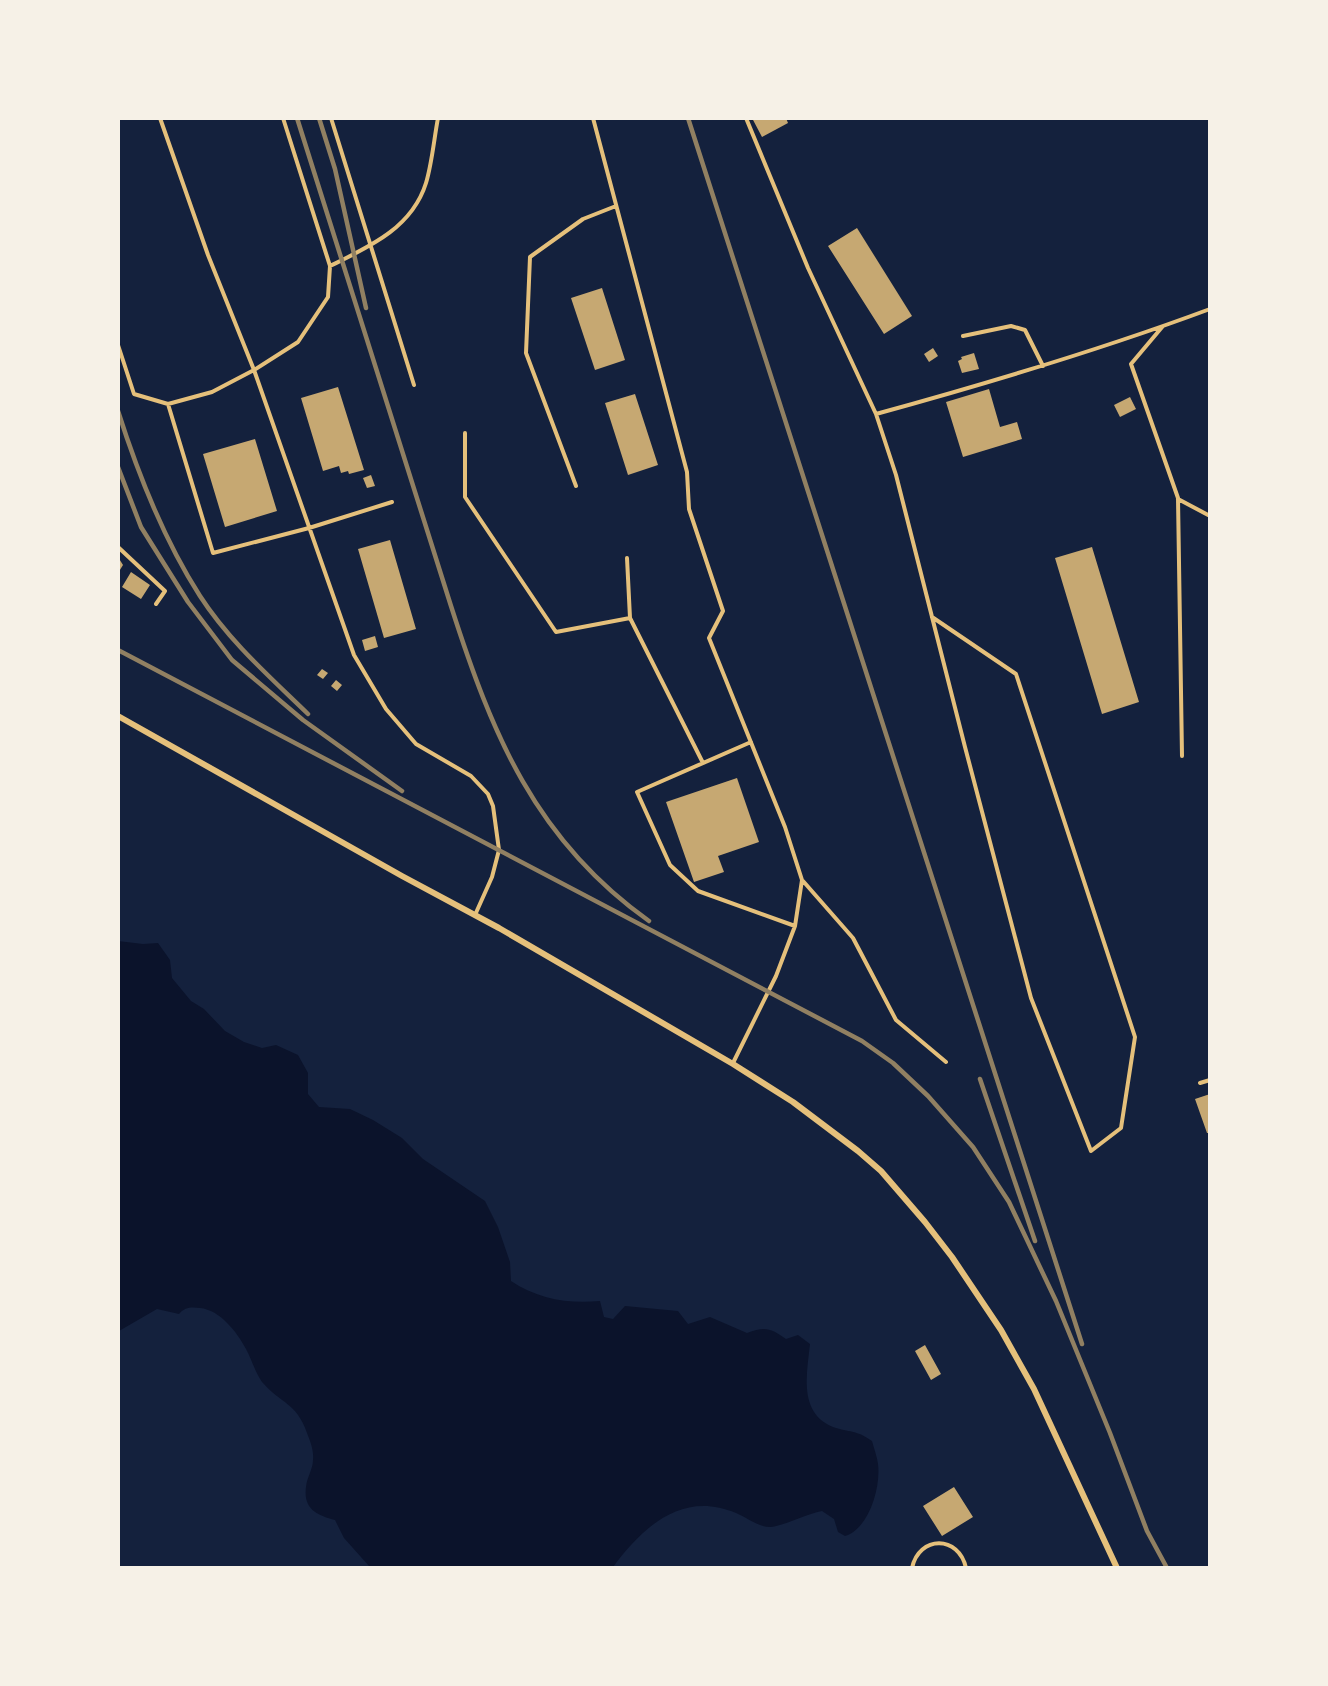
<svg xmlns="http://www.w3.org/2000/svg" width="1328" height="1686" viewBox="0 0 1328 1686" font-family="Helvetica,sans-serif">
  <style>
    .water { fill: #0b132b }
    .building { fill: #c6a872 }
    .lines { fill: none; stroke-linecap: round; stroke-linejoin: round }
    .service { stroke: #e5c07b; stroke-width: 4 }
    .minor { stroke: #e5c07b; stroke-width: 6 }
    .rail { stroke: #918062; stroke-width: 4.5 }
  </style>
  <rect width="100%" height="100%" fill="#14213d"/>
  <!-- water -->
  <path class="water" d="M118 941 143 944 158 943 170 960 172 978 191 1001 204 1009 225 1031 244 1042 262 1048 276 1045 298 1055 308 1073V1094L319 1107 350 1109 373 1120 402 1138 423 1159 485 1201 498 1227 510 1262 511 1281C538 1299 568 1304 600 1301L604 1317 613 1319 625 1306 678 1311 688 1324 710 1317 747 1333C765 1326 771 1328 786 1339L798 1335 810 1344C807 1373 798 1413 833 1427 850 1433 855 1429 872 1441 874 1449 877 1456 878 1464 881 1487 869 1529 845 1536L838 1532 834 1519 822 1511C806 1514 784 1526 770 1527 758 1527 746 1517 736 1513 682 1490 643 1527 613 1567L372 1568 369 1566 344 1538 335 1520C317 1515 303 1509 306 1487 307 1477 313 1469 313 1460 314 1450 310 1441 307 1433 296 1402 281 1404 262 1382 255 1372 252 1360 246 1349 237 1332 220 1310 200 1308 191 1307 185 1307 179 1314L157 1309 119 1331Z"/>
  <!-- building -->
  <path class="building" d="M752 118H786L788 123 762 137Z
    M857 228 912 316 884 334 828 246Z
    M602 288 625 360 595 370 571 298Z
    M933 348 938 356 929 362 924 354Z
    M974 353 979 369 962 373 958 361 962 359 961 357Z
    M338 387 364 470 349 474 348 471 341 473 339 466 323 471 301 398Z
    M989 389 1000 427 1017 422 1022 439 963 457 946 402Z
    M635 394 658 465 628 475 605 403Z
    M1130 397 1136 409 1120 417 1114 405Z
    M255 439 277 511 225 527 203 454Z
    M371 475 375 486 367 488 363 478Z
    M390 540 416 629 384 638 358 549Z
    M1092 547 1139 702 1102 714 1055 558Z
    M118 557 123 565 118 573Z
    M131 572 150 585 141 599 122 587Z
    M375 636 378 647 365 651 362 640Z
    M322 669 328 673 323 679 317 675Z
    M336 680 342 685 337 691 331 686Z
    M737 778 759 842 718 856 724 872 694 882 666 802Z
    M1210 1094V1133H1207L1195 1099Z
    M925 1345 941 1374 931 1380 915 1351Z
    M954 1487 973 1517 942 1536 923 1506Z"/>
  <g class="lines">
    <!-- service -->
    <path class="service" d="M160 118 208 255 254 370 354 655 386 709 416 744 471 776 488 794 493 806 499 850 492 877 475 915
      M331 118 414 385
      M593 118 687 472 689 509 723 611 709 638 785 827 802 880 795 926 776 976 733 1063
      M746 118 808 268 876 414 896 475 965 747 1031 998 1091 1151 1121 1128 1135 1037 1016 674 932 617
      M330 266C369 247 412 228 426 183 432 163 434 139 438 118
      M1163 326 1131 364 1178 498 1182 756
      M963 336 1011 326 1025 330 1043 366
      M118 345 134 394 168 404 212 392 254 370 298 342 328 297 330 266 283 118
      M168 404 213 553 309 528 392 502
      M876 414C989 383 1100 350 1210 309
      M465 433V497L556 632 630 618
      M576 486 526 353 530 257 583 219 616 206
      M1178 499 1210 516
      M118 547 165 591 156 604
      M627 558 630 618 703 763
      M751 742 637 792 670 865 698 891 795 926
      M803 881 853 938 896 1020 946 1062
      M1200 1083 1210 1080
      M912 1568C919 1535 959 1535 966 1568"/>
    <!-- minor -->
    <path class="minor" d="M118 716 402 876 499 928 733 1064 793 1102 858 1151 881 1171 925 1222 952 1257 1001 1330 1034 1389 1117 1568"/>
    <!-- rail -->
    <path class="rail" d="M297 118 451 606C492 734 535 840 649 921
      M319 118 335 169 366 308
      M688 118 1082 1344
      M118 411C138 474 164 540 200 596 229 641 270 677 308 714
      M118 467 141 527 188 602 232 660 303 720 402 791
      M118 650 862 1041 893 1063 928 1096 973 1147 1009 1202 1056 1301 1110 1433 1147 1531 1167 1568
      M980 1079 1035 1241"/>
  </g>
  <!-- border -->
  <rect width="1328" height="1686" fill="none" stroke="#f6f1e7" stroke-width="240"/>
</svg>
